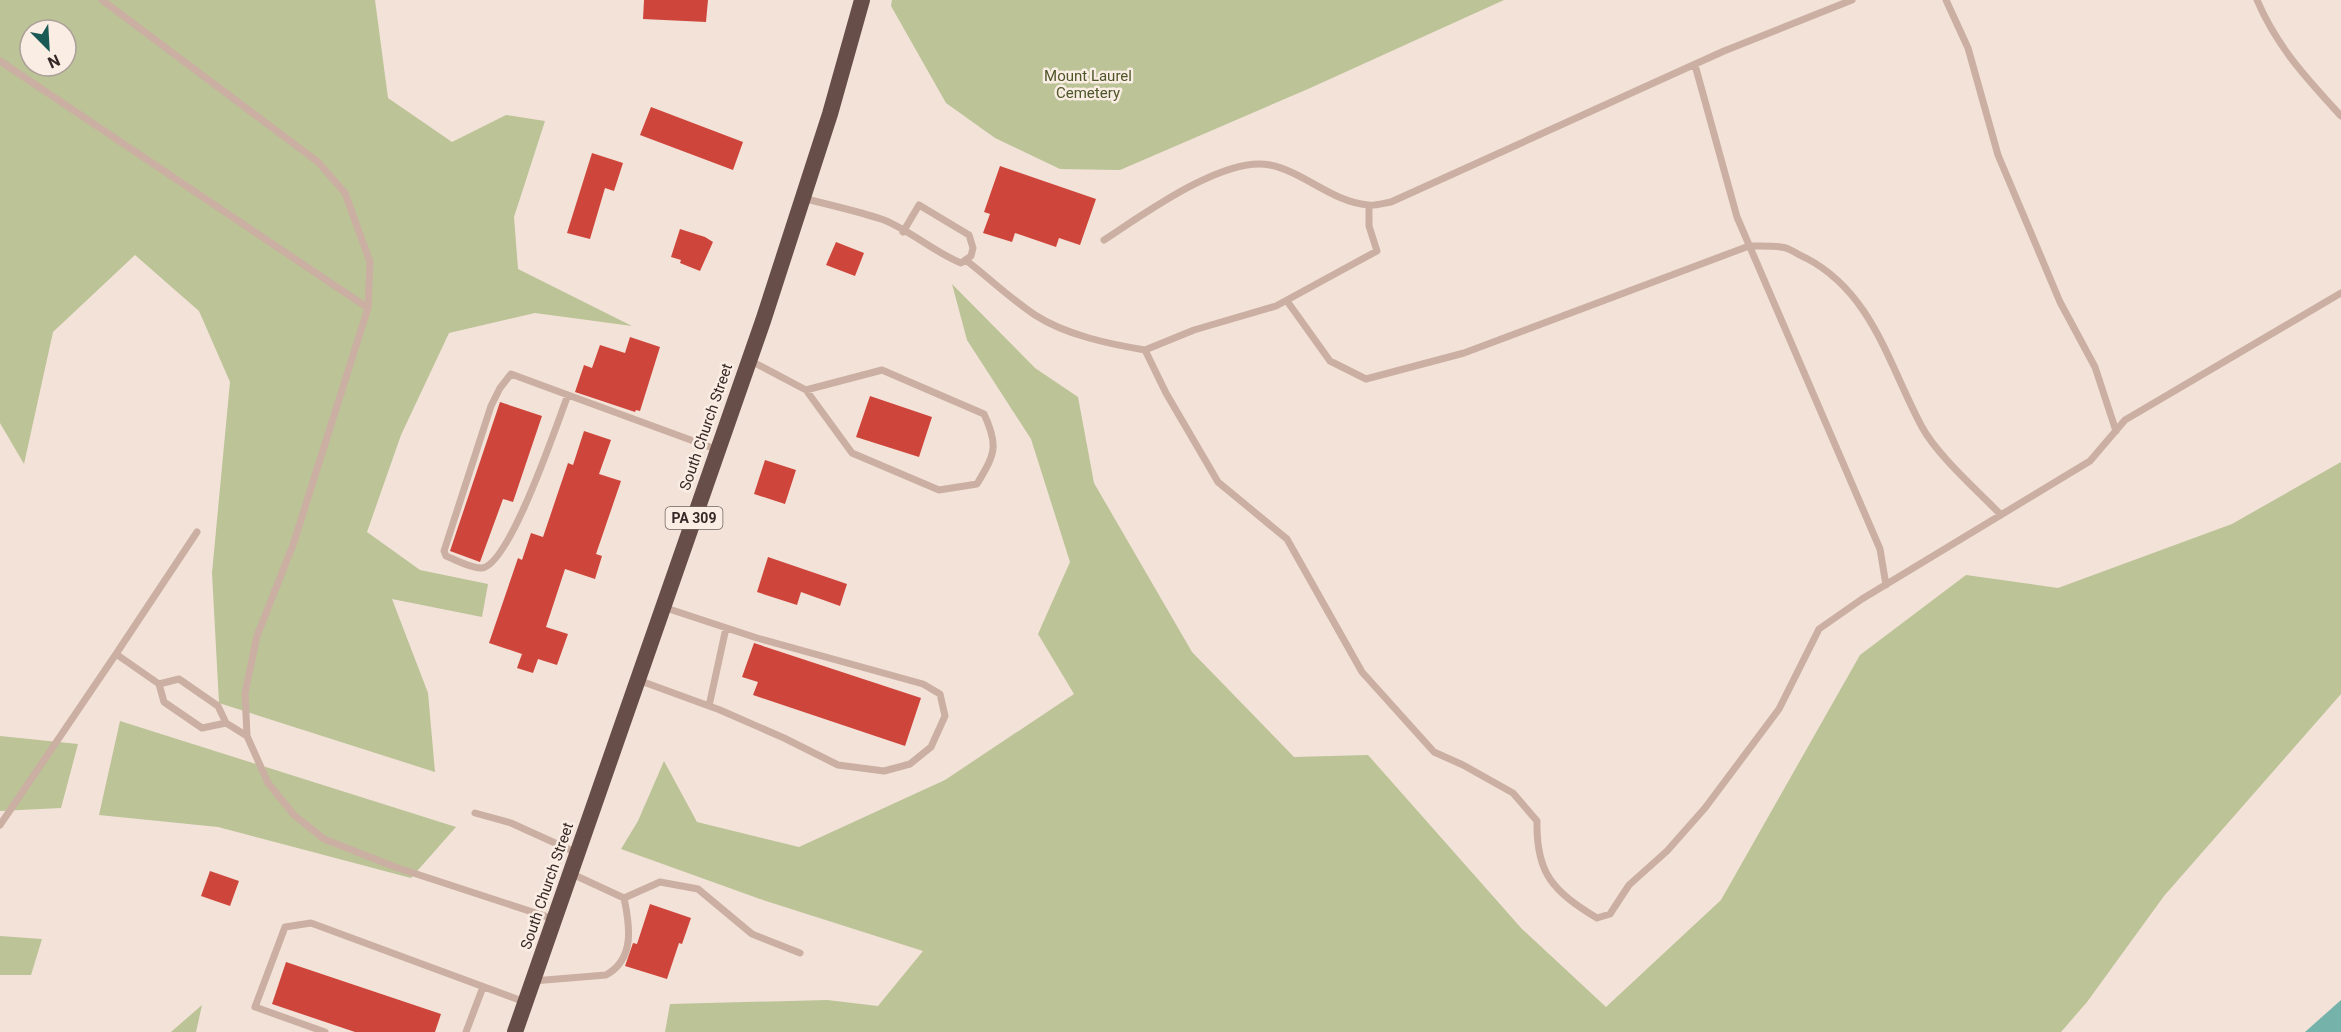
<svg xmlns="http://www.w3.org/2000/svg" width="2341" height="1032" viewBox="0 0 2341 1032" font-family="Roboto,sans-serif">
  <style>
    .green { fill: #bbc397; fill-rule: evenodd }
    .water { fill: #75b2aa }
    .building { fill: #ce463b }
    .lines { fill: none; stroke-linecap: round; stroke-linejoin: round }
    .service { stroke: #cbafa3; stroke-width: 7 }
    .trunk { stroke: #684e49; stroke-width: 16 }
    .labels { text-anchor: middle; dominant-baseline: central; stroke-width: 5; stroke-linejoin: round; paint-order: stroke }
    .shield { fill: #faede4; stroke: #71635f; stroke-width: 1.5 }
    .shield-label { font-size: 14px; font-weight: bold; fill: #362826 }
    .park-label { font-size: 15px; fill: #4d5628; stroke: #faede4 }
    .street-label { font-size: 15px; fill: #362826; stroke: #faede4 }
  </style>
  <rect width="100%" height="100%" fill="#f3e2d8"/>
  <!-- green -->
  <path class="green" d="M0 0H375L388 98 452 142 506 115 545 121 514 217 518 269 632 326 535 313 449 333 401 435 367 532 420 570 488 584 482 617 392 599 428 693 435 772 219 703 212 573 230 382 199 311 135 255 53 332 24 464 0 423ZM30 30H66V66H30Z
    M892 0H1504L1308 89 1120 170 1060 169 995 138 946 103 891 6Z
    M952 284 1035 368 1078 397 1094 483 1192 652 1294 757 1368 755 1522 929 1606 1007 1721 900 1860 655 1966 575 2058 588 2232 524 2341 462V694L2164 896 2087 1002 2061 1032H665L670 1004 827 1000 878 1006 923 951 760 899 621 849 638 821 664 761 697 822 799 847 945 780 1074 694 1038 634 1070 562 1031 439 967 340Z
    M120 721 456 827 411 878 218 827 99 815Z
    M0 736 78 744 61 808 0 811Z
    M0 936 42 939 31 975H0Z
    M202 1005 196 1032H171Z"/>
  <!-- water -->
  <path class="water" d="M2341 1000V1032H2305Z"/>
  <!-- building -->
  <path class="building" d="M644 0H708L706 22 643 19Z
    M651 107 743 142 733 170 640 135Z
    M592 153 623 163 614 191 605 188 590 239 567 233Z
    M1000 166 1096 199 1080 245 1059 238 1056 247 1015 233 1012 242 983 233 990 214 984 212Z
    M680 229 705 237 713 242 700 271 680 263 681 260 671 257Z
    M836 242 864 253 855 276 826 265Z
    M630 337 660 347 640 411 636 410 635 412 575 392 584 365 592 368 600 345 625 353Z
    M870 396 932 417 919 457 856 437Z
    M500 402 542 416 513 502 503 499 480 562 450 551Z
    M584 431 611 440 599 474 621 481 596 554 602 556 595 579 565 569 546 627 568 634 557 665 538 659 533 673 517 668 522 654 489 643 518 558 522 560 531 533 543 537 568 463 573 465Z
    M765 460 796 470 785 504 754 494Z
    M768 557 847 584 840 606 801 592 797 605 757 592Z
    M754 643 921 698 905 746 753 695 758 682 742 677Z
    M210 871 239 881 230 906 201 896Z
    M650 904 691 918 682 944 679 943 667 979 625 966 633 943 637 944Z
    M286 962 441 1014 435 1032H355L272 1004Z"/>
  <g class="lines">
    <!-- service -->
    <path class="service" d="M102 0 318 162 345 193 370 262 368 308 293 545 257 636 245 693 247 736 268 783 294 815 324 839 395 867 554 919
      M1946 0 1968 48 1998 155 2060 302 2095 367 2116 431
      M2257 0C2277 47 2307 79 2341 116
      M0 61 368 308
      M1695 65 1737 217 1880 549 1886 585
      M803 198C829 205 858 211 884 220 911 231 934 252 961 263L971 256 973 248 969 235 919 205 903 232
      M1104 240C1141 216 1224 155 1270 165 1304 172 1332 202 1368 205 1375 206 1384 203 1391 202L1724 51 1852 0
      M967 261C989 278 1011 299 1035 315 1066 335 1109 344 1145 350L1166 393 1218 482 1287 539 1362 672 1434 752 1463 765 1513 793 1537 821C1536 874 1553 891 1597 918L1610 914 1629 885 1667 851 1705 808 1779 709 1819 629 1862 599 2090 461 2125 420 2341 293
      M1287 301 1330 361 1366 379 1464 353 1749 246C1760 246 1775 245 1786 248 1792 250 1799 255 1806 258 1873 293 1889 366 1922 427 1937 455 1978 491 2001 515
      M1145 350 1194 330 1276 306 1377 251 1369 226V206
      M751 361 806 390 852 453 939 490 977 484C995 454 999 446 984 414L882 370 806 390
      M568 395 511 374 500 388 491 406 444 551 446 556C456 560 472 569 482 568 510 565 557 423 568 395L718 450
      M116 654 197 532
      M638 680 720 710 784 738 838 765 884 771 910 764 931 747 945 716 940 694 923 684 757 638 663 607
      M159 684 179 679 218 706 226 723 247 736
      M709 706 726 628
      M475 813 511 823 577 853
      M0 825 116 654 159 684 164 702 202 728 226 723
      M570 873 624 898 660 882 698 889 752 934 800 953
      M533 981 606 975C635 959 630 926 624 898
      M325 1032 255 1007 285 927 311 923 525 1002
      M466 1032 483 987"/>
    <!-- trunk -->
    <path class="trunk" d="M515 1032 763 321 830 114 862 0"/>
  </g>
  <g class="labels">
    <!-- shield labels -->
    <rect class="shield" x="665.5" y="507" width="57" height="22" rx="4.5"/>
    <g class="shield-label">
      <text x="694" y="518">PA 309</text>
    </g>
    <!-- park labels -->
    <g class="park-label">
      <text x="1088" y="76">Mount Laurel<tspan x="1088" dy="17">Cemetery</tspan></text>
    </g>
    <!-- street labels -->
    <g class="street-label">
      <text transform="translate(706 427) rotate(-71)">South Church Street</text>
      <text transform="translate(547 886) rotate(-71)">South Church Street</text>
    </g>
  </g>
  <!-- north arrow -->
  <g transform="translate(48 48) rotate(156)"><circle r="28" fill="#faede4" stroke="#ac9e98" stroke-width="1.5"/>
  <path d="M0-4.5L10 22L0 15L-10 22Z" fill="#195a54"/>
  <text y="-9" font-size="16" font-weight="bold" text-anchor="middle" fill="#362826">N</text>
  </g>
</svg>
